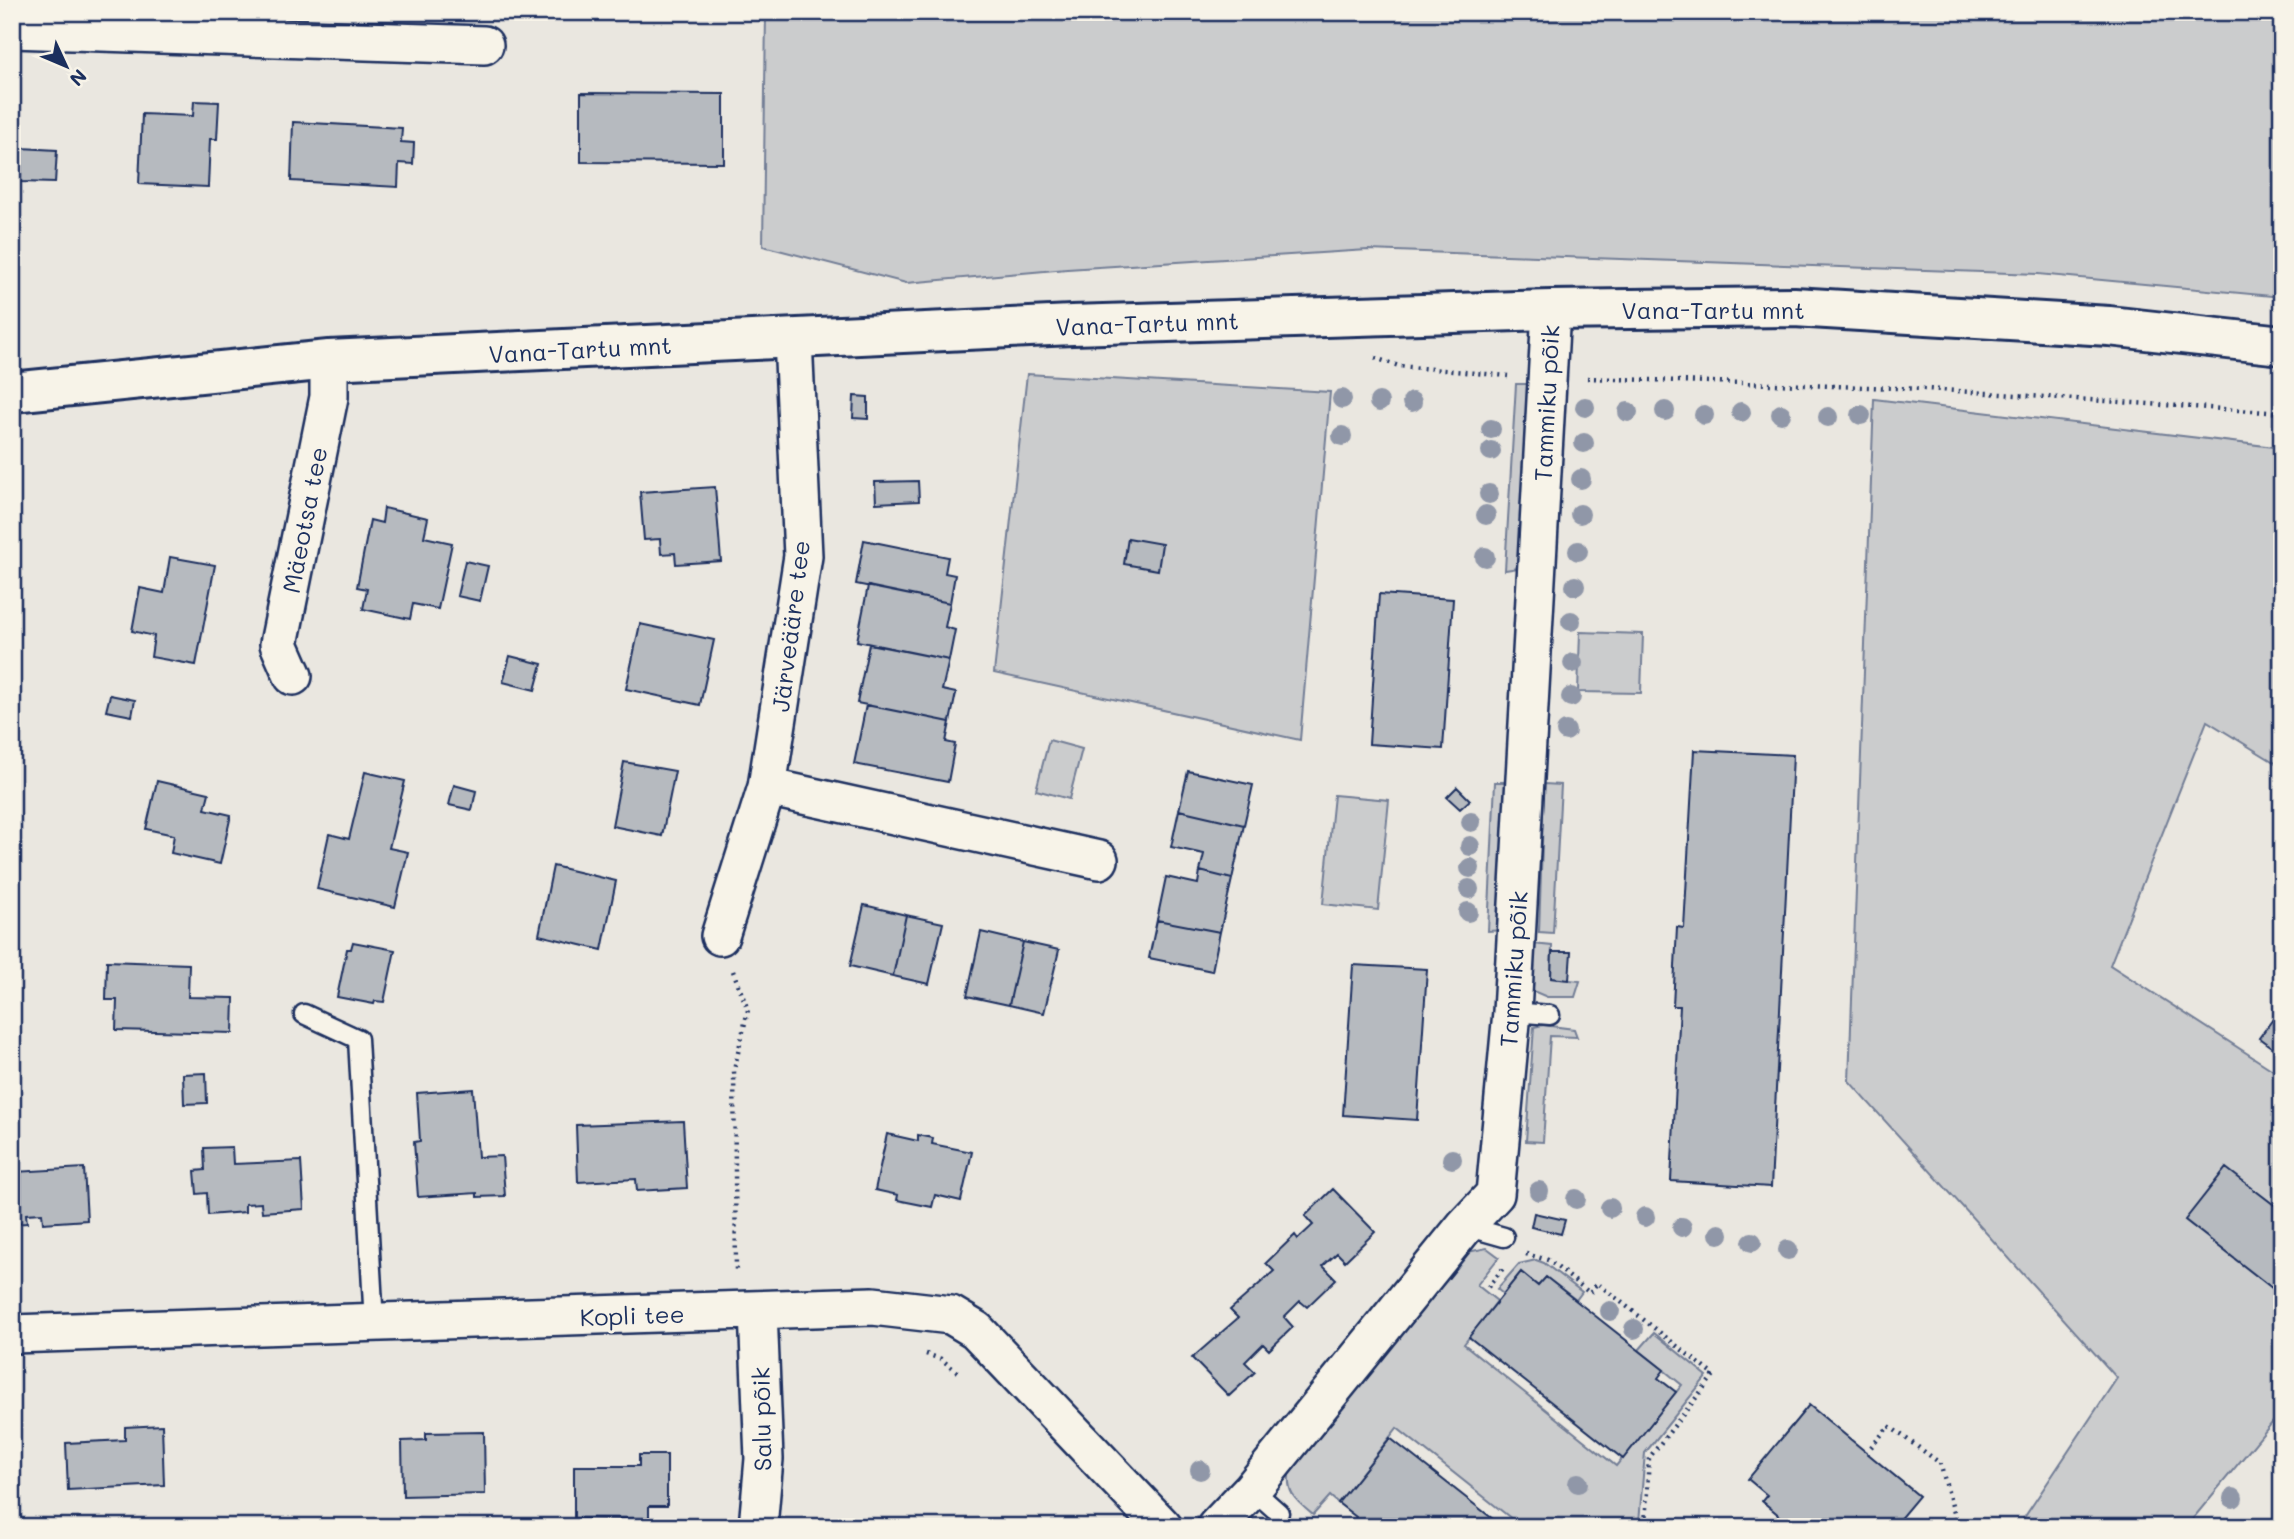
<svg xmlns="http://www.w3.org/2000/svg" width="2294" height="1539" viewBox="0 0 2294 1539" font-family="Mali,sans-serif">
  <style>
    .green { fill: #cbcccd; stroke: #737e96; stroke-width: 2 }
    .building { fill: #b6babf; stroke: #1b2f5e; stroke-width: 2 }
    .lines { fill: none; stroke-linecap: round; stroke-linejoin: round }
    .service-casing { stroke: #1b2f5e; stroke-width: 23 }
    .minor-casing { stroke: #1b2f5e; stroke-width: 42 }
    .tertiary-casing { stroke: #1b2f5e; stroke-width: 44 }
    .path { stroke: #1b2f5e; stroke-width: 4.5; stroke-dasharray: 2 5; stroke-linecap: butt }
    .service { stroke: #f7f3e8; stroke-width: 18 }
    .minor { stroke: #f7f3e8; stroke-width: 37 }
    .tertiary { stroke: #f7f3e8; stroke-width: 38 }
    .tree { fill: #9097a8 }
    .labels { text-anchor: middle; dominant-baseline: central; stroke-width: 6; stroke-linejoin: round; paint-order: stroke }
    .street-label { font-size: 24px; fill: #1b2f5e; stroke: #f7f3e8 }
  </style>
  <rect width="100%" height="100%" fill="#eae7e0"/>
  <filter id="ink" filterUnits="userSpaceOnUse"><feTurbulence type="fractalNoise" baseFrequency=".0143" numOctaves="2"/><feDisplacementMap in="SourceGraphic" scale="14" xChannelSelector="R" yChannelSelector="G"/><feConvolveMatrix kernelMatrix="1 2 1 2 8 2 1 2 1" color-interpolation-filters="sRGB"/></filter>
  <g filter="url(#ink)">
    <!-- green -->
    <path class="green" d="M766 12H2282V297L2038 274 1368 250 1067 269 906 283 763 246Z
      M1027 374 1330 392 1300 740 994 673Z
      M1516 384H1530L1519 568 1505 570Z
      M1874 399 2282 448V767L2207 721 2110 965 2282 1076V1411L2186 1527H2026L2022 1521 2117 1378 1849 1081Z
      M1580 632 1643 634 1641 693 1578 692Z
      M1049 740 1082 749 1069 799 1036 790Z
      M1495 782H1512L1504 930 1488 931Z
      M1544 784 1561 785 1553 933 1539 932Z
      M1334 795 1389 800 1378 910 1323 904Z
      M1533 944 1552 946 1551 978 1580 981 1575 997H1547L1533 991 1530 984Z
      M1543 1025 1574 1029 1577 1037 1550 1036 1543 1142 1526 1141 1534 1027Z
      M1487 1248 1499 1257 1477 1285 1497 1301 1464 1344 1616 1466 1682 1385 1639 1350 1654 1333 1707 1376 1645 1453 1639 1522 1628 1527H1522L1397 1428 1338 1503 1330 1496 1313 1515C1295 1500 1285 1493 1290 1468L1463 1253Z
      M1536 1260 1544 1263 1582 1292 1576 1300 1546 1277 1538 1286 1521 1272 1503 1294 1497 1289 1519 1264Z"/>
    <!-- building -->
    <path class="building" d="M581 93 724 94V163L581 162Z
      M194 101 219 102 217 139H210L208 187 139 184 142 114 193 116Z
      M293 122 402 128 401 142 414 143 413 164 399 163 398 187 291 181Z
      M21 148 57 150 55 183 20 182Z
      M854 396 868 397V419L853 418Z
      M918 481 919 501 876 503 875 482Z
      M715 487 721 561 676 564 675 553 661 554 660 539 644 540 640 492Z
      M384 508 428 518 424 537 452 543 438 609 413 604 410 619 363 609 367 589 357 587 370 520 382 523Z
      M1128 538 1162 544 1158 570 1124 564Z
      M864 540 948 557 945 573 955 575 950 603 856 584Z
      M170 557 215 565 196 665 151 657 154 636 132 631 140 588 164 593Z
      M465 561 488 566 480 601 457 596Z
      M868 586 950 603 945 627 955 630 949 660 857 641Z
      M1379 594 1453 599 1443 749 1369 744Z
      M640 624 714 640 700 705 626 689Z
      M869 644 949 660 942 690 956 693 950 722 857 703Z
      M510 656 542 664 535 690 503 682Z
      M110 695 135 700 132 716 106 711Z
      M866 705 950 722 946 742 955 744 948 782 854 764Z
      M1694 750 1793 755 1771 1187 1671 1181 1680 1006H1673L1677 927 1684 928Z
      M624 762 675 771 662 836 612 826Z
      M1188 771 1253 785 1244 825 1179 810Z
      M365 772 405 781 389 848 408 852 395 907 317 889 329 834 349 839Z
      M157 781 209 793 205 809 231 815 220 864 171 853 174 835 146 829Z
      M454 785 476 791 472 810 449 805Z
      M1457 787 1470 800 1460 809 1447 797Z
      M1179 810 1244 825 1232 879 1200 871 1204 854 1171 847Z
      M553 866 616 881 602 950 539 935Z
      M1200 871 1232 879 1220 932 1157 920 1166 877 1198 884Z
      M864 905 906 915 893 976 850 966Z
      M906 915 943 923 929 984 893 976Z
      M1157 920 1220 932 1212 971 1149 958Z
      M981 932 1023 942 1009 1005 967 996Z
      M353 942 395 950 384 1002 375 1001 374 1004 337 997 347 949H351Z
      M1023 942 1059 950 1044 1013 1009 1005Z
      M1552 952H1571L1569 980 1551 978Z
      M107 961 189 964 188 997 234 998 233 1033 116 1030 117 1000H106Z
      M1353 965 1427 969 1417 1120 1343 1115Z
      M2273 1019 2282 1025V1055L2259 1038Z
      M206 1073 207 1103 184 1104 183 1074Z
      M473 1089 478 1157 502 1156 505 1196 477 1197V1193L418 1197 414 1142 420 1141 417 1093Z
      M683 1121 687 1188 637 1191 636 1179 578 1182 576 1125Z
      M887 1134 918 1141V1135L933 1138 932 1144 972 1152 961 1201 935 1195 932 1207 897 1200 898 1195 875 1190Z
      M232 1147 233 1164 301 1161 304 1209 262 1212 261 1203 245 1204V1212L208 1215 207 1193 197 1194 195 1171 205 1170 204 1148Z
      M15 1158V1172L84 1168 87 1220 43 1223 42 1213 26 1214 27 1223 12 1224V1159Z
      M2226 1168 2282 1211V1275L2272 1288 2185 1220Z
      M1333 1189 1375 1232 1345 1261 1337 1253 1323 1266 1336 1279 1307 1307 1300 1301 1284 1317 1293 1327 1269 1350 1263 1344 1245 1362 1255 1372 1229 1396 1192 1358 1238 1318 1230 1310 1274 1271 1266 1263 1295 1235 1298 1239 1313 1225 1305 1216Z
      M1534 1213 1565 1220 1561 1234 1531 1227Z
      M1521 1272 1538 1286 1546 1277 1664 1370 1658 1378 1676 1392 1623 1459 1469 1337Z
      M1809 1405 1919 1496 1893 1527H1793L1762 1501 1767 1495 1748 1479Z
      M162 1425 164 1485 68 1490 66 1443 125 1440V1427Z
      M484 1432 485 1494 403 1496 402 1441 426 1440V1433Z
      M1390 1438 1503 1527H1350L1356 1517 1338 1503Z
      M639 1455H667V1506H649V1519L574 1518V1466H639Z"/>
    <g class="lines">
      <defs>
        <path id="service" d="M1512 1012 1550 1015
          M304 1014 358 1039 374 1323
          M1465 1226 1504 1237
          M1252 1489 1279 1513"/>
        <path id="minor" d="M12 29 484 45
          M293 676 279 644 329 397V360
          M767 787 1099 860
          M720 936 767 787 803 556 793 339
          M758 1311 764 1459 758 1527
          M12 1334 873 1306 951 1315 976 1330 1163 1527
          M1216 1527 1252 1489 1465 1226 1495 1194 1512 1012 1551 310"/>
        <path id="tertiary" d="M12 392 329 360 1072 325 1551 310 1794 307 2109 326 2282 345"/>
      </defs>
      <!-- service casing -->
      <use href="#service" class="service-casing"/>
      <!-- minor casing -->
      <use href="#minor" class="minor-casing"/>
      <!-- tertiary casing -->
      <use href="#tertiary" class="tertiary-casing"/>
      <!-- path -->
      <path class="path" d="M1375 358 1399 366 1508 376
        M1587 378 1927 389 2282 413
        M733 971 748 1010 734 1070 736 1273
        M1526 1254 1548 1260 1590 1293 1597 1283 1714 1375 1649 1458 1645 1525
        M1488 1287 1505 1266
        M926 1354 941 1359 960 1374
        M1871 1447 1889 1426 1940 1463 1958 1527
        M1638 1527H1662
        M2276 1527 2282 1520"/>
      <!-- service -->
      <use href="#service" class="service"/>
      <!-- minor -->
      <use href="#minor" class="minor"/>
      <!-- tertiary -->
      <use href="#tertiary" class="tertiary"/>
    </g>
    <!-- trees -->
    <g class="tree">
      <circle cx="1342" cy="399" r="10"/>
      <circle cx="1379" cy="402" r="10"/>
      <circle cx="1412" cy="402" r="10"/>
      <circle cx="1585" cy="407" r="10"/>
      <circle cx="1665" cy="411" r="10"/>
      <circle cx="1628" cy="412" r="10"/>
      <circle cx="1741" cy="412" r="10"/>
      <circle cx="1781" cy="414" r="10"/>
      <circle cx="1704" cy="415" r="10"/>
      <circle cx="1861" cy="415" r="10"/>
      <circle cx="1828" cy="417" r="10"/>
      <circle cx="1491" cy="429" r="10"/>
      <circle cx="1342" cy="436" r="10"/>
      <circle cx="1584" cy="443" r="10"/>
      <circle cx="1491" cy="451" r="10"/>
      <circle cx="1581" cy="479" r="10"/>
      <circle cx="1489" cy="494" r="10"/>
      <circle cx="1580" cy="514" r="10"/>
      <circle cx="1486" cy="515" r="10"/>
      <circle cx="1578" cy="551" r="10"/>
      <circle cx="1485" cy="557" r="10"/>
      <circle cx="1575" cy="586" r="10"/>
      <circle cx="1571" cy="621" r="10"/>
      <circle cx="1573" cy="663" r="10"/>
      <circle cx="1571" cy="697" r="10"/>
      <circle cx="1566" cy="731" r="10"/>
      <circle cx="1471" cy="822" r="10"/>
      <circle cx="1470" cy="846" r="10"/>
      <circle cx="1470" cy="868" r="10"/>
      <circle cx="1469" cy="889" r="10"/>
      <circle cx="1468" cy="912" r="10"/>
      <circle cx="1452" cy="1159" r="10"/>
      <circle cx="1539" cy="1191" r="10"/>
      <circle cx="1576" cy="1199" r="10"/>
      <circle cx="1610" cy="1208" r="10"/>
      <circle cx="1645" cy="1217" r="10"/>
      <circle cx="1682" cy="1227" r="10"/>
      <circle cx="1719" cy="1234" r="10"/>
      <circle cx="1752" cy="1242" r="10"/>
      <circle cx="1788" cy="1250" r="10"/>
      <circle cx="1610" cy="1311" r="10"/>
      <circle cx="1634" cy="1329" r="10"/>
      <circle cx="1200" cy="1470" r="10"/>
      <circle cx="1578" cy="1483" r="10"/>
      <circle cx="2233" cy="1498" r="10"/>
    </g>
  </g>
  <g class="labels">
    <!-- street labels -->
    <g class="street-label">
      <text x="1713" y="309">Vana-Tartu mnt</text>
      <text transform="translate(1147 323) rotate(-2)">Vana-Tartu mnt</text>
      <text transform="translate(580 349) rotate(-3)">Vana-Tartu mnt</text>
      <text transform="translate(1546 403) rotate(-87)">Tammiku põik</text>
      <text transform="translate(304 520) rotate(-79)">Mäeotsa tee</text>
      <text transform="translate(790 626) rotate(-83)">Järveääre tee</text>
      <text transform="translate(1513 969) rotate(-86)">Tammiku põik</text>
      <text transform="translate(632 1315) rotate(-2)">Kopli tee</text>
      <text transform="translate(761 1419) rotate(-91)">Salu põik</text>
    </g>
  </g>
  <!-- margin -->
  <rect width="2294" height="1539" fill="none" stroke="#f7f3e8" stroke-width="42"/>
  <rect x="21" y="21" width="2252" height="1497" fill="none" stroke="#1b2f5e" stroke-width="2.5" filter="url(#ink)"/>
  <!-- north arrow -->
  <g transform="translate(66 66) rotate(134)" stroke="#f7f3e8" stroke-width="5" paint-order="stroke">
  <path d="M0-5L12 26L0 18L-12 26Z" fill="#1b2f5e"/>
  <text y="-10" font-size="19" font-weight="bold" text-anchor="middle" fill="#1b2f5e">N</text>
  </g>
</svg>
